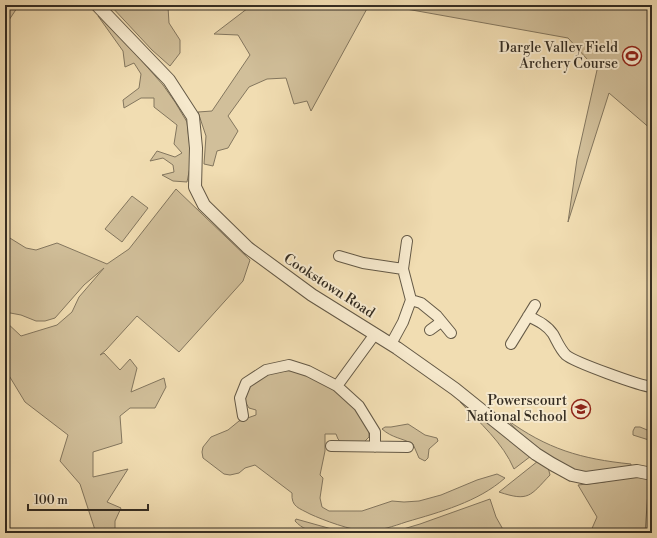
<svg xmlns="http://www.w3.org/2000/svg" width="657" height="538" viewBox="0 0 657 538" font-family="'Libre Bodoni',serif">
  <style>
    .green { fill: #d1bf9a; stroke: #83765e }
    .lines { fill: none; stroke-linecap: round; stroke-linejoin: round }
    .minor-casing { stroke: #645946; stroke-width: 12 }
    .tertiary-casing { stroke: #645946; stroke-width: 14 }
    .minor { stroke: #f6e9cd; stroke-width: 10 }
    .tertiary { stroke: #f6e9cd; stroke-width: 12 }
    .labels { text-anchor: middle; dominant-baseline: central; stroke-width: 4; stroke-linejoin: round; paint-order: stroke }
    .poi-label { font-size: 14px; fill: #352d22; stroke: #f6e9cd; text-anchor: end }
    .street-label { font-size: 14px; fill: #352d22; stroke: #f6e9cd }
  </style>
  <rect width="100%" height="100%" fill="#f1ddb2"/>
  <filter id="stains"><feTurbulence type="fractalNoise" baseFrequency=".005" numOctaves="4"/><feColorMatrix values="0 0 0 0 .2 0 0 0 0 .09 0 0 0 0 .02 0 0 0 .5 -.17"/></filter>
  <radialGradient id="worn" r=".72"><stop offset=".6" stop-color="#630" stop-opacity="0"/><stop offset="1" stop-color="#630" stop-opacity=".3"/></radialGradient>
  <!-- green -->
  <path class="green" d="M5 5H19L5 26Z
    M110 5H164L168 7 169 23 180 40V53L170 66 152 50Z
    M252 5H369L311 111 307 101 294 104 286 78 267 79 249 87 228 116 238 131 228 148 217 151 213 166 204 164 206 136 198 112 212 111 250 55 238 35 214 34Z
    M384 5H652V130L609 93 568 222 577 159 597 70 568 38Z
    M98 16 105 19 163 85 175 102 187 122 190 148V167L187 182 173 181 162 175 174 172 173 165 163 158 150 161 157 151 175 157 182 153 174 144 177 125 154 107V98H141L124 108 123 100 139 88 141 74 134 63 125 67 123 51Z
    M176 189 250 260 243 281 179 352 137 316 106 350 100 355 104 353 120 370 130 359 137 368 131 392 164 378 166 387 155 408H130L120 416 122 443 93 452V477L128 469 107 502 121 508 115 521V533H96L80 484 60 461 68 435 25 402 5 369V321L21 336 57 325 72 312 79 297 104 268 84 285 55 318 45 321H36L21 315 5 312V235L26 248 36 250 57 243 107 264 129 249Z
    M132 196 148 208 122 242 105 229Z
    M299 370C323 384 355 397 367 424 369 428 369 433 369 437L364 442H341L338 439 336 434H325V451L320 475 323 478 320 498 322 507 329 511H362L392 501 404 502 419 501 441 495 477 480 497 474 505 478C478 502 440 512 406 522 394 526 380 531 367 531 352 531 323 520 310 514 299 508 291 507 292 493L255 465 245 468 239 473 230 475 224 474 203 458 202 452 203 447 211 437 228 430 239 421 256 415V410L249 408 244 400C245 396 247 392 249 388 257 372 283 371 299 370Z
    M460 402 477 413 493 427 531 456 514 469C503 443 480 423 460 402Z
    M506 419C547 449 581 459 631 464V467L582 473 564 468 532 446Z
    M408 424 425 435 437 438 438 441 429 449 428 458 425 461 419 458 413 444C402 438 392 438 382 429L385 427H391Z
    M635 427H640L652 432V441L633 435V431Z
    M538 461 548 467 550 475C530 496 529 502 499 492Z
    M630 476 649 478 645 533H590L597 517 578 485 604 482Z
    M490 499 496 517 505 533H390L420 524Z
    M296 519 346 533C327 533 309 536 295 521Z"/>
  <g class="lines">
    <defs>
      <path id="minor" d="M339 256 363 263 403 269
        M411 300 421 303 437 316 451 333
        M528 316C538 321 547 325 553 334 557 341 560 349 566 355 574 362 640 386 652 387
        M430 330 441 322
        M391 344 403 322 411 300 403 269 407 241
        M511 344 535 305
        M337 386 359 406 375 432V447
        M243 416 240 398 246 383 266 370 289 365 308 371 337 386 375 334
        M331 446 408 447"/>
      <path id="tertiary" d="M97 5 169 80 193 117 196 148 195 187 204 205 248 248 312 295 397 348 455 389 536 454 552 464 572 475 586 478 637 471 652 474"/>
    </defs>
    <!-- minor casing -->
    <use href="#minor" class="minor-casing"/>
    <!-- tertiary casing -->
    <use href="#tertiary" class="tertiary-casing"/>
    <!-- minor -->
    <use href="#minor" class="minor"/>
    <!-- tertiary -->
    <use href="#tertiary" class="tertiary"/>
  </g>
  <!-- icons -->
  <defs>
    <symbol id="stadium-ring" viewBox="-11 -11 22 22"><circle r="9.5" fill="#f6e9cd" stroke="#8f2418" stroke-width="1.5"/><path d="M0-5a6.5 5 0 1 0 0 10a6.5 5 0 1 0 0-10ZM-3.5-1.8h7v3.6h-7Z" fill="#8f2418"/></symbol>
    <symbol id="school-ring" viewBox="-11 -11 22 22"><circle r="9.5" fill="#f6e9cd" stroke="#8f2418" stroke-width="1.5"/><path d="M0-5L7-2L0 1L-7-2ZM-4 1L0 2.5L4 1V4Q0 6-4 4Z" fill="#8f2418"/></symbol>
  </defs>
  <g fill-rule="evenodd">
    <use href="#stadium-ring" x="621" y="45" width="22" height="22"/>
    <use href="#school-ring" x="570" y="398" width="22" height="22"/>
  </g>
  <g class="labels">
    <!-- poi labels -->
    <g class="poi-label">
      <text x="618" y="48">Dargle Valley Field<tspan x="618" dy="16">Archery Course</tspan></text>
      <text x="567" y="401">Powerscourt<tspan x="567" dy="16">National School</tspan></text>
    </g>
    <!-- street labels -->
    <g class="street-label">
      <text transform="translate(329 286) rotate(33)">Cookstown Road</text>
    </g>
  </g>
  <!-- margin -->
  <rect width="657" height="538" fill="none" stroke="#f1ddb2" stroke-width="20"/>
  <rect x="6" y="6" width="645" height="526" fill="none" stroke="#352d22" stroke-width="2"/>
  <rect x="10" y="10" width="637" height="518" fill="none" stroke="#352d22"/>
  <!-- scale -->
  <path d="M28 504v6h120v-6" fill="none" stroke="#352d22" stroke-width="2"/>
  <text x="34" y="504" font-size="12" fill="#352d22" stroke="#f6e9cd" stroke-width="3" paint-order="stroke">100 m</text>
  <rect width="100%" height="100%" filter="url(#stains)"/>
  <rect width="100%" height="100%" fill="url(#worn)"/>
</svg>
